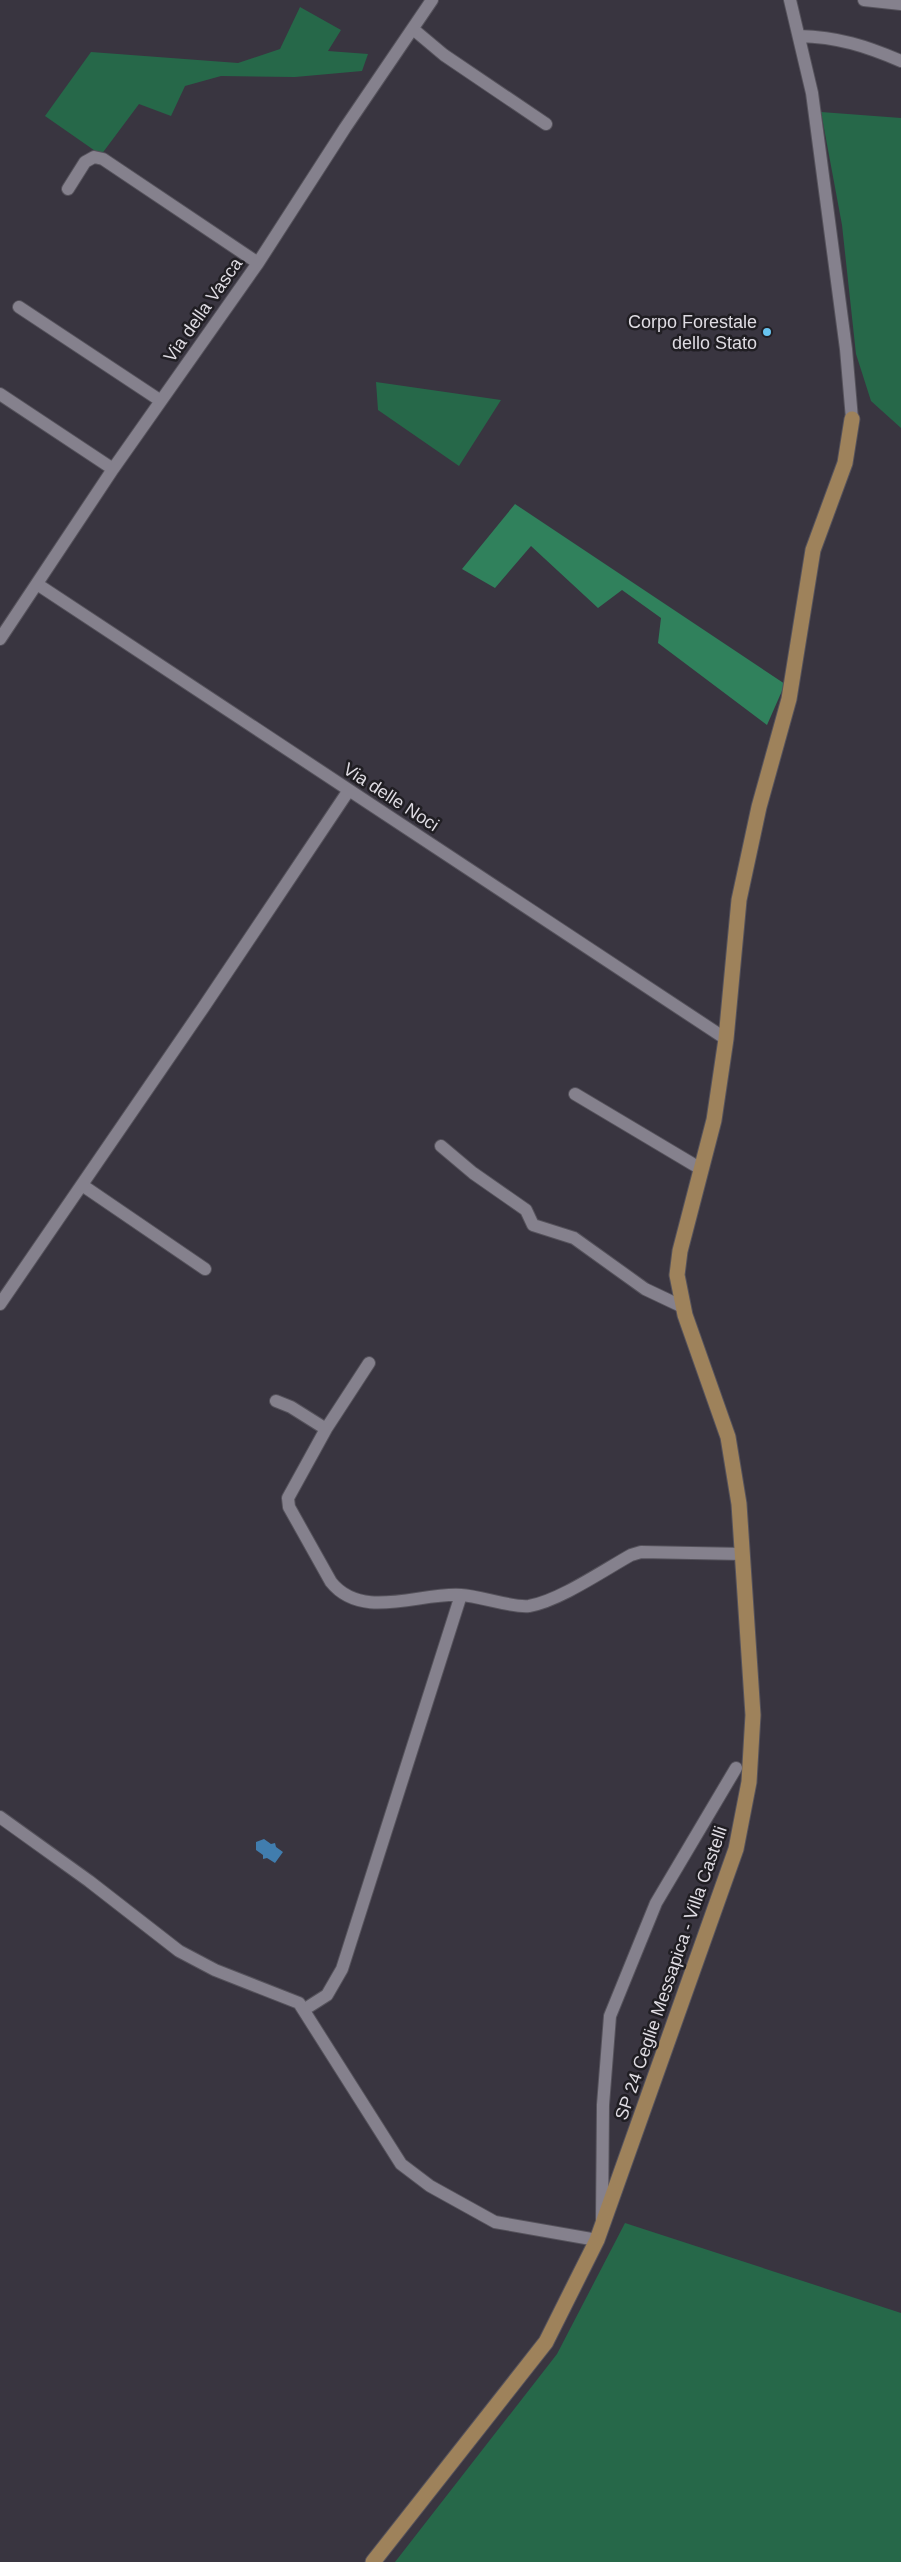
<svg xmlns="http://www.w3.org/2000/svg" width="901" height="2562" viewBox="0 0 901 2562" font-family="Arial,sans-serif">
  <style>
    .green { fill: #266849 }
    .forest { fill: #30815c }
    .water { fill: #417dae }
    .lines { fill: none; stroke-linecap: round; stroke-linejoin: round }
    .minor-casing { stroke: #55525b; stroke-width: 14 }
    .major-casing { stroke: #55525b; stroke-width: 17 }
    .minor { stroke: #85818d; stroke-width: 12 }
    .major { stroke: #9e825b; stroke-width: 15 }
    .poi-dot { fill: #68c4f0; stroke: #201e23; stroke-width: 2 }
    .labels { text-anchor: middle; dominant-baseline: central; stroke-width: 5; stroke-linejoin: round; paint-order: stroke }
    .street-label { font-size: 18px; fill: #dfdce3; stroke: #201e23 }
    .poi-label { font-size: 18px; fill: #dfdce3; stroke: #201e23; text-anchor: end }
  </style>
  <rect width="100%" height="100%" fill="#393540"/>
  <!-- green -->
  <path class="green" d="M300 7 341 30 328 51 368 54 362 71 295 77 221 76 185 86 171 116 139 104 101 155 45 116 91 52 238 63 280 49Z
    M821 112 901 118V428L871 401 856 354 842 225Z
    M376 382 501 400 459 466 378 410Z
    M625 2223 901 2313V2562H395L557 2354Z"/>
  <!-- forest -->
  <path class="forest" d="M515 504 785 684 767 725 658 643 661 618 622 590 598 608 531 546 495 588 462 569Z"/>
  <!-- water -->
  <path class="water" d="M264 1839 271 1844 275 1843 276 1847 283 1852 275 1863 267 1858 263 1859V1855L256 1850V1842Z"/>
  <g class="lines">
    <defs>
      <path id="minor" d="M790 0 812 93 846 349 852 419
        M864 0 901 4
        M413 29 444 55 546 124
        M799 36C838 37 866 46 901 61
        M68 189 85 162 94 157 103 159 258 263
        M19 307 161 401
        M0 394 113 469
        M37 584 726 1039
        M0 639 113 469 258 263 345 128 432 0
        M575 1094 701 1169
        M441 1146 473 1173 526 1210 533 1225 574 1238 645 1289 683 1307
        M82 1185 205 1269
        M0 1304 203 1008 349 790
        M369 1363 326 1429 288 1498 289 1507 331 1582C362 1621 420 1592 461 1595 480 1596 512 1608 529 1606 559 1601 604 1570 631 1555L641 1552 743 1554
        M276 1401 291 1407 326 1429
        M0 1817 89 1881 179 1951 215 1970 299 2003 401 2164 430 2186 495 2222 597 2240
        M305 2009 327 1995 342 1969 461 1595
        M602 2220 603 2105 610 2016 656 1903 736 1768"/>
      <path id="major" d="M373 2562 546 2342 597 2240 736 1849 749 1782 753 1715 739 1504 728 1437 685 1315 677 1275 680 1251 714 1120 726 1039 739 900 759 807 789 699 813 550 845 463 852 419"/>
    </defs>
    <!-- minor casing -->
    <use href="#minor" class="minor-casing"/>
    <!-- major casing -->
    <use href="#major" class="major-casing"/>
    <!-- minor -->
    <use href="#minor" class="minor"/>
    <!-- major -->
    <use href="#major" class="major"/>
  </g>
  <!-- markers -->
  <circle class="poi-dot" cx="767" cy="332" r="5"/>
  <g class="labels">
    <!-- street labels -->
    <g class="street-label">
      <text transform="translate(203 310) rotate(-55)">Via della Vasca</text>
      <text transform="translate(391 797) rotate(33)">Via delle Noci</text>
      <text transform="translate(671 1973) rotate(-71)">SP 24 Ceglie Messapica - Villa Castelli</text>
    </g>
    <!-- poi labels -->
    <g class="poi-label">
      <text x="757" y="322">Corpo Forestale<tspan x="757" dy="21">dello Stato</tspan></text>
    </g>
  </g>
</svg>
